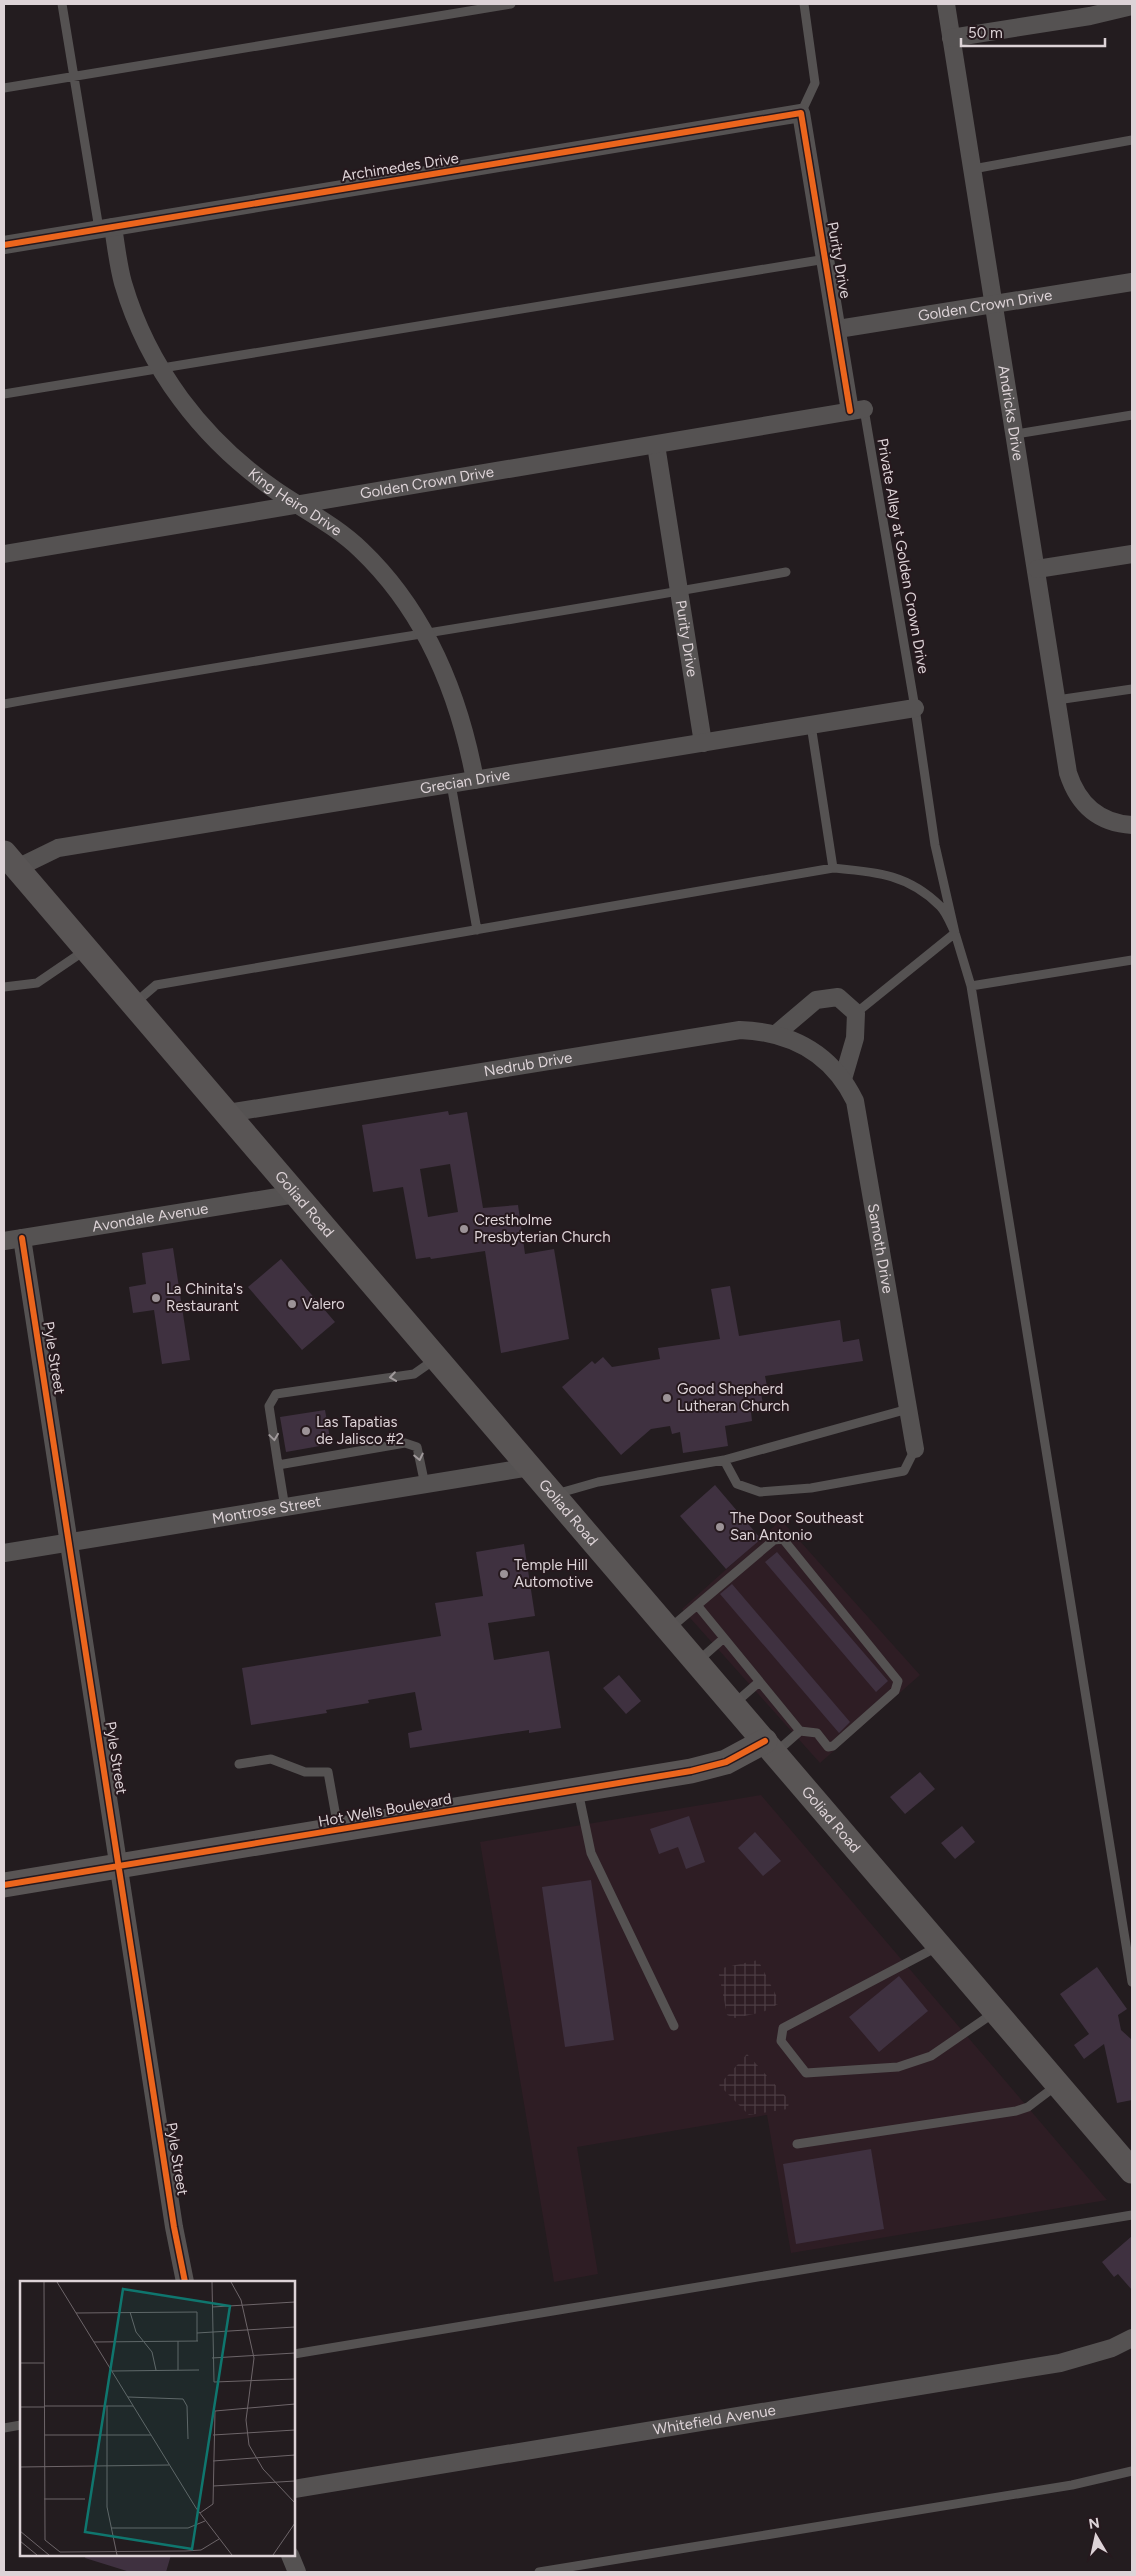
<svg xmlns="http://www.w3.org/2000/svg" width="1136" height="2576" viewBox="0 0 1136 2576" font-family="Figtree,sans-serif">
  <style>
    .built { fill: #2e1d24 }
    .industrial { fill: url(#industrial-grid) }
    .building { fill: #3f3140; fill-rule: evenodd }
    .lines { fill: none; stroke-linecap: round; stroke-linejoin: round }
    .lane { stroke: #555252; stroke-width: 9 }
    .street { stroke: #555252; stroke-width: 18 }
    .secondary { stroke: #595555; stroke-width: 25 }
    .cycleway-casing { stroke: #26191e; stroke-width: 9 }
    .cycleway { stroke: #eb651d; stroke-width: 6 }
    .oneway { stroke: #a0999b }
    .poi-dot { fill: #9c9397; stroke: #26191e; stroke-width: 2 }
    .labels { text-anchor: middle; dominant-baseline: central; stroke-width: 4; stroke-linejoin: round; paint-order: stroke }
    .street-label { font-size: 15px; fill: #ddd3d7; stroke: #26191e }
    .poi-label { font-size: 15px; fill: #ddd3d7; stroke: #26191e; text-anchor: start }
    .inset-road { fill: none; stroke: #6d6569; stroke-width: 1 }
    .view { fill: #0f766e; fill-opacity: 0.15; stroke: #0f766e; stroke-width: 2.5 }
    .inset-edge { fill: none; stroke: #ddd3d7; stroke-width: 2.5 }
  </style>
  <defs>
    <pattern id="industrial-grid" width="8" height="8" patternUnits="userSpaceOnUse" patternTransform="scale(1.25)"><rect width="8" height="8" fill="#2e1d24"/><path d="M0 4h8M4 0v8" fill="none" stroke="#4c3d43"/></pattern>
  </defs>
  <rect width="100%" height="100%" fill="#231c1f"/>
  <!-- built -->
  <path class="built" d="M781 1520 920 1675 820 1763 682 1609Z
    M761 1795 1107 2200 791 2253 767 2115 577 2147 598 2274 554 2282 480 1842Z"/>
  <!-- industrial -->
  <path class="industrial" d="M758 1960 780 2003 763 2012 735 2018 727 2015 718 1969Z
    M747 2054 789 2100 788 2109 749 2115 719 2085Z"/>
  <!-- building -->
  <path class="building" d="M448 1111 449 1115 467 1112 483 1208 518 1205 525 1254 554 1249 569 1339 501 1353 485 1251 431 1259 430 1257 416 1259 403 1187 373 1192 362 1125ZM450 1164 458 1212 428 1217 420 1169Z
    M173 1248 190 1360 162 1364 154 1310 133 1313 129 1287 146 1284 142 1253Z
    M281 1259 335 1322 302 1350 248 1287Z
    M730 1286 739 1336 840 1320 843 1342 859 1339 863 1361 765 1376 767 1386 760 1387 764 1410 751 1412 752 1421 725 1426 728 1446 683 1453 680 1432 672 1434 670 1426 651 1429 621 1455 562 1387 592 1361 595 1364 603 1357 612 1367 660 1359 658 1348 720 1339 711 1289Z
    M325 1410 331 1444 286 1452 280 1417Z
    M715 1485 761 1539 726 1569 680 1516Z
    M524 1544 535 1616 488 1623 494 1660 549 1651 561 1728 529 1733V1730L410 1748 408 1733 422 1730 415 1692 368 1700 369 1703 326 1710 327 1713 251 1725 242 1668 441 1636 435 1603 483 1596 476 1552Z
    M777 1552 888 1681 876 1692 765 1562Z
    M732 1584 850 1722 839 1733 720 1594Z
    M619 1675 641 1701 626 1714 603 1688Z
    M920 1772 935 1789 905 1814 890 1797Z
    M689 1816 705 1862 686 1869 678 1847 659 1854 650 1829Z
    M962 1826 975 1842 955 1859 941 1843Z
    M755 1832 781 1861 763 1876 738 1848Z
    M591 1880 614 2040 565 2047 542 1887Z
    M1097 1967 1127 2009 1118 2015 1121 2030 1131 2039 1132 2046V2100L1117 2103 1104 2044 1084 2059 1074 2045 1089 2034 1060 1994Z
    M899 1976 928 2011 879 2052 849 2017Z
    M871 2149 884 2229 796 2244 783 2164Z
    M1132 2236V2290L1118 2274 1114 2277 1102 2262Z
    M86 2555H171L166 2572H130L85 2558Z"/>
  <g class="lines">
    <!-- lane -->
    <path class="lane" d="M62 4 99 229
      M4 88 511 4
      M801 113 815 83 804 4
      M973 169 1132 140
      M4 394 826 259
      M864 409 915 708 935 845 955 933 971 986 1132 1982
      M1016 434 1132 415
      M1057 700 1132 689
      M4 704C264 657 526 620 786 572
      M811 725 833 868
      M451 784 477 930
      M971 986 1132 960
      M4 987 37 983 84 951
      M135 1003 156 985 833 868C876 872 908 874 940 906 947 913 951 925 955 933L856 1013
      M724 1460 737 1484 760 1492 811 1488 904 1471 915 1449
      M278 1465 285 1508
      M425 1485 417 1447 405 1443 278 1465 269 1406 276 1394 414 1374 434 1360
      M556 1494 598 1482 724 1460 908 1409
      M697 1605 800 1731
      M669 1629 774 1540 783 1539 898 1681 895 1691 833 1746 828 1747 817 1733 800 1731 775 1753
      M698 1661 724 1638
      M735 1703 759 1682
      M239 1764 271 1759 305 1772H328L338 1828
      M578 1791 591 1853 674 2026
      M937 1947 783 2028 781 2041 806 2073 898 2067 931 2056 995 2012
      M797 2144 1016 2111 1028 2107 1057 2085
      M294 2354 1132 2215
      M4 2428 21 2425
      M539 2572 1072 2485 1132 2471"/>
    <!-- street -->
    <g class="street">
      <path id="s1" d="M946 4 1068 773C1078 804 1098 823 1132 825"/>
      <path d="M951 38 1090 16 1132 6"/>
      <path id="s2" d="M113 227C116 245 118 265 123 283 148 368 202 439 275 490 304 510 335 525 361 550 426 612 459 694 475 780"/>
      <path d="M4 245 801 113 850 411"/>
      <path id="s3" d="M838 329 1132 282"/>
      <path id="s4" d="M656 445 703 743"/>
      <path id="s5" d="M4 554 864 409"/>
      <path d="M1037 569 1132 554"/>
      <path id="s6" d="M17 868 58 848 915 708"/>
      <path d="M776 1034 816 1000 838 997 856 1013 855 1038 843 1079"/>
      <path id="s7" d="M228 1113 740 1030C792 1032 832 1054 855 1101L915 1449"/>
      <path d="M22 1238 174 2227 185 2282"/>
      <path id="s8" d="M4 1241 296 1194"/>
      <path id="s9" d="M4 1553 530 1467"/>
      <path id="s10" d="M294 2489 1060 2363 1112 2348 1132 2338"/>
      <path d="M290 2555 297 2572"/>
    </g>
    <!-- secondary -->
    <g class="secondary">
      <path id="s11" d="M4 853 1132 2171"/>
      <path d="M4 1885 691 1771 726 1762 765 1741"/>
    </g>
    <defs>
      <path id="cycleway" d="M4 245 801 113 850 411
        M22 1238 174 2227 185 2282
        M4 1885 691 1771 726 1762 765 1741"/>
    </defs>
    <!-- cycleway casing -->
    <use href="#cycleway" class="cycleway-casing"/>
    <!-- cycleway -->
    <use href="#cycleway" class="cycleway"/>
  </g>
  <!-- one-way arrows -->
  <defs><path id="oneway-chevron" d="M-2-3.5L2.5 0L-2 3.5" fill="none" stroke-width="1.6" stroke-linecap="round" stroke-linejoin="round" transform="scale(1.25)"/></defs>
  <g class="oneway">
    <use href="#oneway-chevron" transform="translate(393 1377) rotate(172)"/>
    <use href="#oneway-chevron" transform="translate(274 1437) rotate(82)"/>
    <use href="#oneway-chevron" transform="translate(419 1457) rotate(78)"/>
  </g>
  <!-- markers -->
  <g class="poi-dot">
    <circle cx="464" cy="1229" r="5"/>
    <circle cx="156" cy="1298" r="5"/>
    <circle cx="292" cy="1304" r="5"/>
    <circle cx="667" cy="1398" r="5"/>
    <circle cx="306" cy="1431" r="5"/>
    <circle cx="720" cy="1527" r="5"/>
    <circle cx="504" cy="1574" r="5"/>
  </g>
  <g class="labels">
    <!-- street labels -->
    <g class="street-label">
      <text transform="translate(400 167) rotate(-9)">Archimedes Drive</text>
      <text transform="translate(839 260) rotate(80)">Purity Drive</text>
      <text stroke="none"><textPath href="#s3" startOffset="149">Golden Crown Drive</textPath></text>
      <text stroke="none"><textPath href="#s1" startOffset="414">Andricks Drive</textPath></text>
      <text stroke="none"><textPath href="#s5" startOffset="429">Golden Crown Drive</textPath></text>
      <text stroke="none"><textPath href="#s2" startOffset="342">King Heiro Drive</textPath></text>
      <text transform="translate(903 556) rotate(80)">Private Alley at Golden Crown Drive</text>
      <text stroke="none"><textPath href="#s4" startOffset="196">Purity Drive</textPath></text>
      <text stroke="none"><textPath href="#s6" startOffset="458">Grecian Drive</textPath></text>
      <text stroke="none"><textPath href="#s7" startOffset="304">Nedrub Drive</textPath></text>
      <text stroke="none"><textPath href="#s11" startOffset="462">Goliad Road</textPath></text>
      <text stroke="none"><textPath href="#s8" startOffset="148">Avondale Avenue</textPath></text>
      <text stroke="none"><textPath href="#s7" startOffset="811">Samoth Drive</textPath></text>
      <text transform="translate(54 1358) rotate(81)">Pyle Street</text>
      <text stroke="none"><textPath href="#s9" startOffset="266">Montrose Street</textPath></text>
      <text stroke="none"><textPath href="#s11" startOffset="868">Goliad Road</textPath></text>
      <text transform="translate(116 1758) rotate(81)">Pyle Street</text>
      <text transform="translate(385 1810) rotate(-10)">Hot Wells Boulevard</text>
      <text stroke="none"><textPath href="#s11" startOffset="1272">Goliad Road</textPath></text>
      <text transform="translate(177 2159) rotate(81)">Pyle Street</text>
      <text stroke="none"><textPath href="#s10" startOffset="426">Whitefield Avenue</textPath></text>
    </g>
    <!-- poi labels -->
    <g class="poi-label">
      <text x="474" y="1220">Crestholme<tspan x="474" dy="17">Presbyterian Church</tspan></text>
      <text x="166" y="1289">La Chinita's<tspan x="166" dy="17">Restaurant</tspan></text>
      <text x="302" y="1304">Valero</text>
      <text x="677" y="1389">Good Shepherd<tspan x="677" dy="17">Lutheran Church</tspan></text>
      <text x="316" y="1422">Las Tapatias<tspan x="316" dy="17">de Jalisco #2</tspan></text>
      <text x="730" y="1518">The Door Southeast<tspan x="730" dy="17">San Antonio</tspan></text>
      <text x="514" y="1565">Temple Hill<tspan x="514" dy="17">Automotive</tspan></text>
    </g>
  </g>
  <!-- overview -->
  <g transform="translate(20 2281)">
    <rect width="275" height="275" fill="#231c1f"/>
    <path class="inset-road" d="M24 1 25 259 40 271 166 270 181 269 199 258M37 1 176 227 212 274M192 1 194 101 275 98M211 1 221 19 234 77 226 139 229 164 243 188 275 222M192 26 275 21M110 31 116 51 132 71 136 89M56 32 177 31V60M177 52 275 46M74 61 178 60M192 77 275 72M0 82H24M158 89V60M92 90 179 89M108 116 163 118 167 125 168 158M24 125H113M87 125V226L97 274M0 126H24M24 154H131M193 154 275 149M193 180 275 174M0 186 149 184M193 205 275 200M24 218H65M180 232 193 223 195 130 275 123M91 247H168L185 240M0 250 29 274M0 260 17 274M253 274 275 242"/>
    <path class="view" d="M103 8 210 25 172 268 65 251Z"/>
    <rect width="275" height="275" class="inset-edge"/>
  </g>
  <!-- border -->
  <rect width="1136" height="2576" fill="none" stroke="#ddd3d7" stroke-width="10"/>
  <!-- north arrow -->
  <g transform="translate(1096 2536) rotate(351)" stroke="#26191e" stroke-width="4" paint-order="stroke">
  <path d="M0-4L9 19L0 12L-9 19Z" fill="#ddd3d7"/>
  <text y="-8" font-size="14" font-weight="bold" text-anchor="middle" fill="#ddd3d7">N</text>
  </g>
  <!-- scale -->
  <path d="M961 38v8h144v-8" fill="none" stroke="#ddd3d7" stroke-width="2.5"/>
  <text x="968" y="38" font-size="15" fill="#ddd3d7" stroke="#26191e" stroke-width="4" paint-order="stroke">50 m</text>
</svg>
